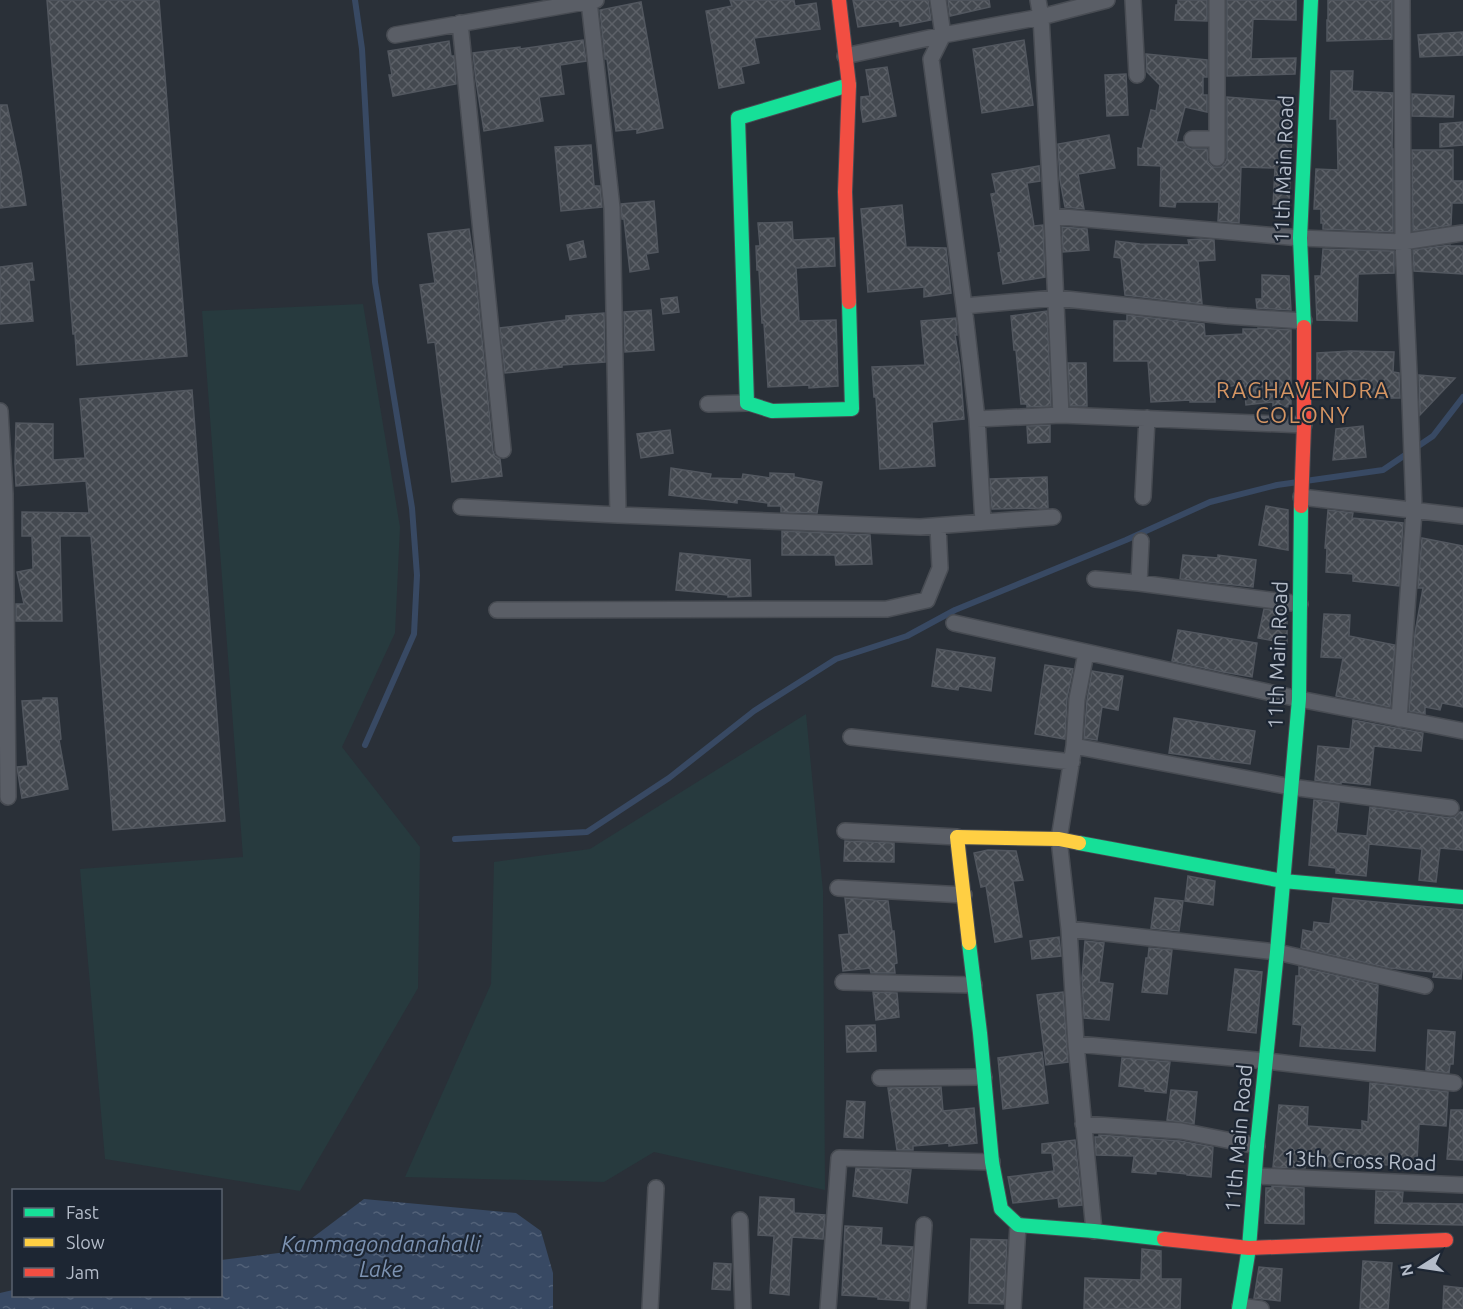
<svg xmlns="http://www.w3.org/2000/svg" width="1463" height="1309" viewBox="0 0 1463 1309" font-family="Ubuntu,sans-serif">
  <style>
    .grass { fill: #273a3e }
    .water { fill: url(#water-ripples) }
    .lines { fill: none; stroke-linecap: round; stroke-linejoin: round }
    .stream { stroke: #384963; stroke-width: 6 }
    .building { fill: url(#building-cross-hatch); stroke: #52575f; stroke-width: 1.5 }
    .street-casing { stroke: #484c53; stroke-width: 18 }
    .fast-casing { stroke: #484c53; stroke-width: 16 }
    .slow-casing { stroke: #484c53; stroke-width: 16 }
    .jam-casing { stroke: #484c53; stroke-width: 16 }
    .street { stroke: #5a5e66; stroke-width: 15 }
    .fast { stroke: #16e098; stroke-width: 14 }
    .slow { stroke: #ffcf43; stroke-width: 14 }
    .jam { stroke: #f24e42; stroke-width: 14 }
    .labels { text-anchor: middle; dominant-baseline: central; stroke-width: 4.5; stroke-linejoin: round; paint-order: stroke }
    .street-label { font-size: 21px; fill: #b4bcc9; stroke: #1d2633 }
    .neighbourhood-label { font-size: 22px; letter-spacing: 1.5px; fill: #d59563; stroke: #1d2633 }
    .water-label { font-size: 22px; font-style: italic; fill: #7c92b1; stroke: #1d2633 }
  </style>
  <defs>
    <pattern id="water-ripples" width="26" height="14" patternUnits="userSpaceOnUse" patternTransform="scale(1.5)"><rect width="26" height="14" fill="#384963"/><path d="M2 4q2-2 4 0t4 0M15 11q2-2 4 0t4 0" fill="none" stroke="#526178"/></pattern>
    <pattern id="building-cross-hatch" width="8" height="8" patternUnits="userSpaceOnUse" patternTransform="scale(1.5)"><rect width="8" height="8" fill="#444950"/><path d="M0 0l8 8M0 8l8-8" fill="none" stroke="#5d6168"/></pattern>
  </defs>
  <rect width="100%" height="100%" fill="#2a3038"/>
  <!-- grass -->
  <path class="grass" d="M363 304 400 527 395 633 342 747 420 847 418 988 300 1191 105 1159 80 869 243 857 202 311Z
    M806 714 823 891 825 1190 654 1152 604 1182 405 1177 491 984 494 862 590 849Z"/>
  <!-- water -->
  <path class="water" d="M364 1199 516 1213 541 1231 553 1273V1309H0V1293L13 1290 14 1296H220L221 1260 295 1251Z"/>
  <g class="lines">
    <!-- stream -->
    <path class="stream" d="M355 0 362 49 375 282 412 508 417 575 414 634 365 745
      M455 839 587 832 669 778 754 711 836 659 907 636 955 610 1126 540 1210 502 1277 485 1383 470 1433 436 1463 397"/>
  </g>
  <!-- building -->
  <path class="building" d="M47 0H159L187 356 77 365 75 334H73Z
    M730 0H794L795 6 816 3 820 29 754 38 759 63 741 67 744 83 719 88 706 11 732 6Z
    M853 0H928L931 20 900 26 899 21 858 27Z
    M948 0H989L990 7 950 16Z
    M1178 0H1207V21L1175 20 1176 5H1178Z
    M1227 0H1296V20L1253 19 1251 59 1296 58 1295 74 1227 76Z
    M1328 0H1392V39L1327 41V20H1328Z
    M641 2 663 128 637 133V129L616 131 607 59H605L600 10Z
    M1463 32V55L1420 57 1418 35Z
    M583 40 586 61 560 65 564 94 539 97 543 121 484 131 476 81 473 53 520 47V49Z
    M1024 40 1033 105 982 113 973 49Z
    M449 41 451 56H454L456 84 393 96 389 75H392L388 51Z
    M1146 54 1207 60V77H1203V95H1207V112L1185 107 1176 142H1183L1187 147 1191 149H1207L1208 162 1213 167H1221L1225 163 1227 159V97L1293 102 1289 207 1273 206 1275 168 1241 167 1239 223 1218 221 1219 202H1176L1175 207 1160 206 1161 166 1138 165V148L1142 149 1151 110 1156 111 1160 85 1147 72Z
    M887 67 896 116 863 122 861 108V97L870 96 866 70Z
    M1331 71H1353L1352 91 1393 93 1392 149H1393V232L1323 229V223H1321V209H1314L1316 169 1338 170 1337 119H1330Z
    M1126 74 1128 115 1107 116 1105 75Z
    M1412 94 1454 96 1453 117 1412 116Z
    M0 105H7L21 172 26 205 0 208Z
    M1463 122V145L1440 147V124Z
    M1109 135 1115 168 1078 174 1084 209 1065 207 1060 180 1058 144Z
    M591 145 594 186H600L602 207 561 211 555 147Z
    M1412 150H1453V181H1463V203H1452L1451 225 1413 231Z
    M1039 166 1040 181 1027 183 1034 226 1043 225 1045 277 1003 284 998 253 1001 252 991 194 996 193 992 174Z
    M654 201 658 252 646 254 649 269 630 272 624 219H622L621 204Z
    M902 205 906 247 946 248 951 293 924 297V287L868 292 861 209Z
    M792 222 793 240 834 238 835 266 796 268 799 321 836 320 838 386 809 388V385L768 387 764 323H762L759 270H757L756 246H760L758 223Z
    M1062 227 1087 229 1089 250 1063 252Z
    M469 229 475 268 493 451 495 456 500 459 502 476 452 482 435 342 428 343 420 285 435 283 428 234Z
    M1201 239 1214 240 1215 260 1198 261 1202 304 1125 295 1121 258 1114 257 1116 241 1140 244 1189 245 1188 240Z
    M583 241 586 257 570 260 567 245Z
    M1450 245V246H1463V274L1414 271 1413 250Z
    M1323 249 1394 251V273L1358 274 1357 321 1317 320 1315 276H1321Z
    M32 263 34 280H29L33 321 0 324V267Z
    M1262 275 1289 276 1291 310 1257 308 1256 299H1262Z
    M677 297 679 312 663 314 661 299Z
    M651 310 654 350 625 352 624 312Z
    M1047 311 1051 406 1027 407V404H1021L1016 350H1014L1011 316Z
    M604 313 605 362 562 365V367L505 373 500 328 566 320V316Z
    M1127 315 1204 324 1205 336 1243 334V329H1258V328L1291 330V407L1273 406V402L1246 405 1244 383 1215 390V402H1190V400L1151 402 1148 361H1114V321H1127Z
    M956 318 957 335H955L960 366 964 419 932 422 935 466 880 469 876 397H874L872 367 925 365 921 321Z
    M1351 351 1394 352 1393 372 1399 373 1400 398H1367L1366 379 1317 383V353Z
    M1068 363H1086L1087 406H1070Z
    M1419 375 1455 378 1420 415Z
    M192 390 225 821 113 830 91 536H60L62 621H16V604H24L17 572 33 569 32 536H22V512L89 513 86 481 16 486 15 464 16 423 53 424V460L85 458 80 399Z
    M1050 425V442L1028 443 1027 426Z
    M1363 426 1366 457 1333 460 1336 429Z
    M670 430 673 453 641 458 637 434Z
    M671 468 711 474 710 478 742 479 743 474 770 478V473L794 474V477L822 482 817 513 781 512V506H768V503L737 499V503L669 495Z
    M1047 477 1048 508 992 509 990 479Z
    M1266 506 1288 510V550L1259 545Z
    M1328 510 1353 513 1352 518 1403 523 1399 586 1353 581V574L1326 572 1327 548H1325Z
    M782 531 870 535 872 564 836 565 835 555H782Z
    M1422 538 1463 546V707L1442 703 1440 710 1425 707V714L1409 711 1415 633 1423 588H1418Z
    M680 553 750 560 751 596 728 597V595L676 590Z
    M1183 555 1218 558V555L1256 560 1253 587 1180 579Z
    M1264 609 1287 612V643L1258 638Z
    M1324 614 1350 615 1349 636 1395 645 1390 707 1336 696 1343 658 1321 657Z
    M1178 630 1257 643 1252 677 1223 672 1172 661Z
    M937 649 995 658 991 691 959 686 958 690 932 686Z
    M1045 665 1073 669 1067 698 1065 739 1035 734Z
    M1092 671 1123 676 1118 710 1102 707 1097 740 1084 738 1087 700Z
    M43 698H57L61 739 59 740 68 789 22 798 17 767 28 766 22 701 43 700Z
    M1174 718 1255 731 1250 764 1169 753Z
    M1353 720 1423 733 1421 751 1374 746 1370 785 1341 782V784L1315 780 1318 746 1350 749Z
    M1314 800 1339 803 1336 833 1367 836 1370 807 1450 818 1455 817 1460 812H1463V850L1440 848 1436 882 1419 880 1422 849 1369 844 1366 876 1336 873V868L1309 865Z
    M845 841 894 843V862L844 861Z
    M988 850 1016 851 1023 880 1013 881 1022 937 995 942 986 886 981 887 974 853Z
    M1188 876 1215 881 1213 905 1185 901Z
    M845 898 888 901 892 931H894L897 963 894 964 895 973H871L870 968 843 971 839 935 849 934Z
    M1155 898 1183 901 1179 931 1151 928Z
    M1333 898 1463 910V961L1461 979 1433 977 1434 972 1389 968 1301 948 1303 930 1313 932 1314 922 1330 924Z
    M1059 937 1061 956 1032 959 1030 941Z
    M1085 941 1104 943 1099 982 1113 984 1109 1020 1084 1018 1082 978Z
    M1149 948 1172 950 1167 994 1142 992 1146 958H1148Z
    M1299 967 1378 985 1375 1051 1300 1046 1302 1025 1293 1024 1296 976H1299Z
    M1235 969 1262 972 1256 1033 1228 1030Z
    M873 992 897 993 899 1017 876 1020Z
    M1063 992 1068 1062 1046 1065 1037 995Z
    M875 1025 876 1051 847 1052 846 1026Z
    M1428 1030 1455 1032 1453 1064H1450L1449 1073 1426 1070Z
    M1042 1052 1048 1103 1003 1109 998 1058Z
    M1122 1058 1170 1062 1166 1093 1145 1091V1089L1119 1086Z
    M1370 1083 1448 1092 1446 1126 1419 1124 1417 1160 1388 1158V1165L1333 1162 1332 1167 1305 1165V1168L1273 1167 1279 1105 1308 1107 1307 1126 1362 1130V1121L1368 1122Z
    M941 1087 943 1111 974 1108 977 1143 949 1146V1143L913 1146V1150H897L888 1088Z
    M1171 1090 1197 1092 1194 1124 1167 1120Z
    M847 1101 865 1102 863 1138 844 1137Z
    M1451 1110H1463V1160L1447 1159Z
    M1099 1135 1180 1141 1213 1147 1211 1177 1187 1175V1174L1156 1171V1174L1132 1172 1134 1156 1096 1155 1095 1137H1099Z
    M1075 1140 1082 1205 1059 1207 1058 1198 1013 1203 1008 1177 1054 1171 1052 1153H1042V1144Z
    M856 1168 911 1170 907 1203 853 1196Z
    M1272 1186 1304 1188V1224L1265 1223 1266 1188H1272Z
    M1376 1191 1403 1192 1402 1203 1463 1204V1225L1375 1223Z
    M760 1197 794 1199V1213L825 1215 823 1239 792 1237 789 1295 770 1293 774 1236 758 1235Z
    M845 1226 882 1228 881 1245 913 1247 909 1301 878 1299V1297L842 1295Z
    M971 1239 1007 1240 1004 1304 969 1303Z
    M1142 1249 1161 1251V1279H1181L1180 1309H1084L1085 1278 1141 1280Z
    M1363 1261 1392 1263 1388 1309H1360Z
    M714 1263 731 1264 730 1290 712 1289Z
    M1259 1267 1282 1269 1280 1301 1254 1298Z
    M1444 1286 1463 1288V1309H1443Z"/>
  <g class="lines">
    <defs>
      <path id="street" d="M938 0 943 35 931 59 964 306 977 419 983 522
        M1133 0 1137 75
        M589 1 612 208 618 515
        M460 23 503 450
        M395 35 596 0
        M845 56 943 35 1041 17 1038 0
        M1192 139H1217
        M1217 158V0
        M1052 216 1300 238 1403 242 1463 233
        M964 306 1056 298 1226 316 1304 321
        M708 404 747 403
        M0 411 5 494 8 797
        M1061 415 1052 216 1041 17 1107 0
        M977 419 1061 415 1304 425
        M1143 497 1147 418
        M1301 497 1463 516
        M461 507 618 515 920 527 1053 517
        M1095 579 1139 583 1300 604
        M1139 583 1141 541
        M497 610 887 609 927 600 940 568 938 526
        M954 623 1299 699 1463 731
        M1086 653 1077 699 1074 746 1059 839 1069 929 1076 1044 1094 1231
        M1399 719 1414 511 1409 374 1403 242 1402 0
        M851 737 1072 762
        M1074 746 1291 787 1451 808
        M845 831 957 837
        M838 888 964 895
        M1069 929 1277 952 1425 986
        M843 982 974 985
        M1076 1044 1267 1061 1454 1083
        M880 1078 984 1077
        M1083 1124 1181 1131 1257 1146
        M1256 1176 1463 1185
        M740 1220 743 1309
        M1240 1306 1261 1309
        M650 1309 656 1188
        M828 1309 839 1158 992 1162
        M918 1309 924 1225
        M1013 1309 1018 1225"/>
      <path id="fast" d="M849 302 852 409 772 411 747 403 738 118 849 85
        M1304 327 1300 238 1311 0
        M1079 843 1283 881 1463 897
        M969 943 980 1033 992 1162 1001 1209 1018 1225 1094 1231 1164 1239
        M1239 1309 1249 1248 1257 1146 1277 952 1299 699 1301 506"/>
      <path id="slow" d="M969 943 957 837 1059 839 1079 843"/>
      <path id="jam" d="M839 0 849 85 845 192 849 302
        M1301 506 1304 425V327
        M1164 1239 1249 1248 1446 1240"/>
    </defs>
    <!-- street casing -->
    <use href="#street" class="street-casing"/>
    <!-- fast casing -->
    <use href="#fast" class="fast-casing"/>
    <!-- slow casing -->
    <use href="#slow" class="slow-casing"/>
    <!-- jam casing -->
    <use href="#jam" class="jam-casing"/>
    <!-- street -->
    <use href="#street" class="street"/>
    <!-- fast -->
    <use href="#fast" class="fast"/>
    <!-- slow -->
    <use href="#slow" class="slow"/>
    <!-- jam -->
    <use href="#jam" class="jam"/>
  </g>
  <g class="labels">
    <!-- street labels -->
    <g class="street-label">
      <text transform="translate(1283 169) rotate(-88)">11th Main Road</text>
      <text transform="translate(1277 655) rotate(-88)">11th Main Road</text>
      <text transform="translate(1238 1138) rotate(-85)">11th Main Road</text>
      <text transform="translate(1360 1160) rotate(2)">13th Cross Road</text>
    </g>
    <!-- neighbourhood labels -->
    <g class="neighbourhood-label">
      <text x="1303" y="389">RAGHAVENDRA<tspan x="1303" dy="25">COLONY</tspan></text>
    </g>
    <!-- water labels -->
    <g class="water-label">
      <text x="381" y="1243">Kammagondanahalli<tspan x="381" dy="25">Lake</tspan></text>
    </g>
  </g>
  <!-- legend -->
  <rect x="12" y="1189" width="210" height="108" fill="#1d2633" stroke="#59626f" stroke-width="1.5"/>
  <rect x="24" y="1208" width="30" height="9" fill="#16e098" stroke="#59626f" stroke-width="1.5"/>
  <text x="66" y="1219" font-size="18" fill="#b4bcc9">Fast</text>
  <rect x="24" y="1238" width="30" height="9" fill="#ffcf43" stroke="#59626f" stroke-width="1.5"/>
  <text x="66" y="1249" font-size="18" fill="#b4bcc9">Slow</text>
  <rect x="24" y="1268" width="30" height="9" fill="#f24e42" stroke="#59626f" stroke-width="1.5"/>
  <text x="66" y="1279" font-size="18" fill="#b4bcc9">Jam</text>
  <!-- north arrow -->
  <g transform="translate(1421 1267) rotate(258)" stroke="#1d2633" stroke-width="4.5" paint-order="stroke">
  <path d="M0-4.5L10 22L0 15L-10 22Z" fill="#b4bcc9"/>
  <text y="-9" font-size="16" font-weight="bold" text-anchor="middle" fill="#b4bcc9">N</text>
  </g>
</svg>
